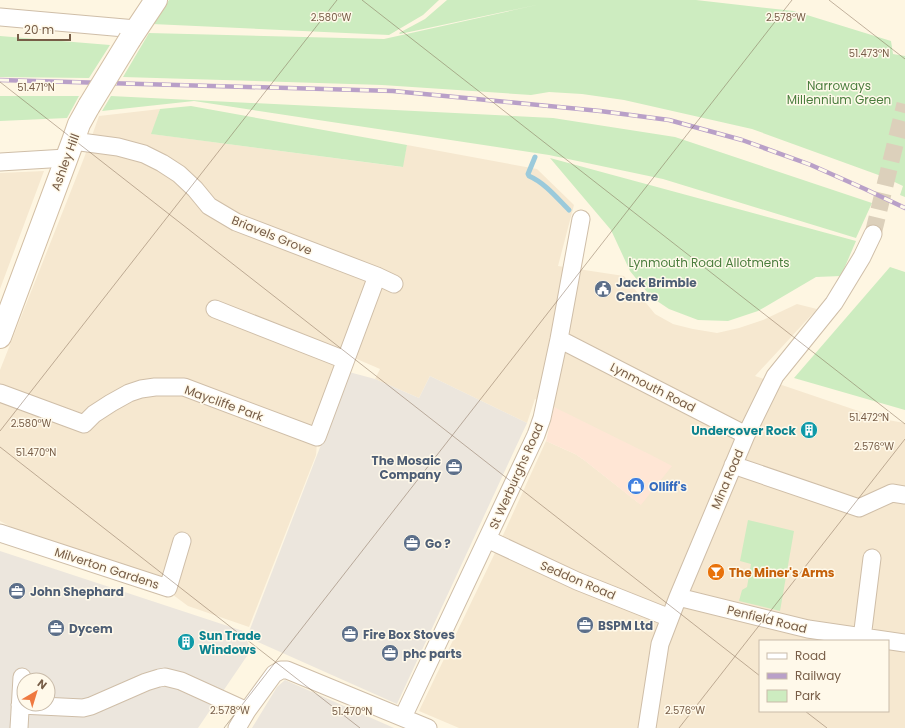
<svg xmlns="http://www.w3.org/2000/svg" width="905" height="728" viewBox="0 0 905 728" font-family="Poppins,sans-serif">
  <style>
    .residential { fill: #f6e8d0; fill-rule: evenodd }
    .commercial { fill: #ffe6d5 }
    .industrial { fill: #ece6dd; fill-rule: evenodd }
    .green { fill: #cdecc0 }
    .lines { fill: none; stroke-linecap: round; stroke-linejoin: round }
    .stream { stroke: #9bcadb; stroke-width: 5 }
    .street-tunnel { stroke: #dcd0bb; stroke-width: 17; stroke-dasharray: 17 8; stroke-linecap: butt }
    .street-casing { stroke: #cfbea8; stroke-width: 19 }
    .secondary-casing { stroke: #d3bfa5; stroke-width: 24 }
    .street { stroke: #fff; stroke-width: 17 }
    .secondary { stroke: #fff; stroke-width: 22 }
    .rail-casing { stroke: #b9a0c8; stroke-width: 4.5 }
    .rail { stroke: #fff9ea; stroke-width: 3; stroke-dasharray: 9; stroke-linecap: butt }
    .secondary-bridge-casing { stroke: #d3bfa5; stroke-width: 24; stroke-linecap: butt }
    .secondary-bridge { stroke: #fff; stroke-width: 22 }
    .ticks { fill: none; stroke: #775d47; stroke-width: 1; stroke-opacity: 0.45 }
    .labels { text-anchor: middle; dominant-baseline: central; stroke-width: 3; stroke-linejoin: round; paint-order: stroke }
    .park-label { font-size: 12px; fill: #4b7e3e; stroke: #fff9ea }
    .street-label { font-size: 12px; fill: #775d47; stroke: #fff9ea }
    .service-label { font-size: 12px; font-weight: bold; fill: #4e5e75; stroke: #fff9ea; text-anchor: start }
    .culture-label { font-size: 12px; font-weight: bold; fill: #0d838f; stroke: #fff9ea; text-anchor: end }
    .shop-label { font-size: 12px; font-weight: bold; fill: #366cbe; stroke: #fff9ea; text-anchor: start }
    .food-label { font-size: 12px; font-weight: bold; fill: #c56008; stroke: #fff9ea; text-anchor: start }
    .ticks-label { font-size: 10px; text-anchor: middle; fill: #775d47; stroke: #fff9ea; stroke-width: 3; stroke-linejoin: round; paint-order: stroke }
  </style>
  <rect width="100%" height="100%" fill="#fef6e2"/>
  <!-- residential -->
  <path class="residential" d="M160 109 152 134 402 167 407 145 537 169 574 205 558 266 624 276 655 314 673 324 693 329 717 333 739 328 763 320 797 304 817 309 755 376 882 419 905 423V728H459L419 711 493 557 546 441 575 454 584 460 641 505 554 407 535 399 527 423 430 376 419 398 375 379 380 369 343 353 319 420 316 455 249 627 188 606 149 577 31 538 0 521V370L84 158 99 116ZM760 641H888V711H760Z
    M44 171 0 289V173Z"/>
  <!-- commercial -->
  <path class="commercial" d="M554 407 653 456 672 466 641 505 584 460 575 454 546 441Z"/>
  <!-- industrial -->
  <path class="industrial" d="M349 372 375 379 419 398 430 376 527 423 397 704 247 637Z
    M0 551 243 631 251 650 198 728H0ZM24 680H48V704H24Z
    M285 680 394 728H252L277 687Z"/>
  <!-- green -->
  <path class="green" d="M169 0H439L423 15 389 35 152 24Z
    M447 0H696L794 11 891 41 893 54 905 56V197L900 195 903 186 884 177 752 129 624 100 582 94 549 92 531 95 382 85 123 77 149 33 384 39 541 4 400 34 399 33 425 19Z
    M0 36 110 45 89 78 0 77Z
    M0 96H79L67 118 0 121Z
    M111 96 553 118 675 137 872 203 856 238 663 179 549 155 194 101 102 111Z
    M191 106 407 145 403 167 151 134 160 109Z
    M550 158 856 241 841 276 816 277 758 311 728 321 698 320 669 309 651 297 630 271 611 230Z
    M890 267 905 272V410L794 378Z
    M748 520 794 531 780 611 739 601 742 590 747 587 751 564 740 561Z"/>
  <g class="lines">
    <!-- stream -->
    <path class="stream" d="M535 157 528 174 529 176C545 183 557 198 569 210"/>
    <!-- street-tunnel -->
    <path class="street-tunnel" d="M873 234 905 104"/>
    <defs>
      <path id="street" d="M0 17 136 29
        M73 141 118 147 144 154 162 163 179 174 195 189 209 206 236 222 377 276 394 284
        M0 162 66 158
        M215 309 345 360
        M559 339 746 435
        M0 393 84 424 94 414 111 403 129 393 141 389 155 387H184L317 437 377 276
        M733 465 859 508 892 493 905 495
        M0 533 168 588 182 541
        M487 539 577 581 670 618
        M678 597 808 629 905 643
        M862 638 872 558
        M20 705 83 708 91 706 146 682 159 678 165 677 181 681 247 711
        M403 717 536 435 542 418 559 339 581 219
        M19 728 22 677
        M237 728 247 711 274 674 281 670H287L428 728
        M647 728 660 644 678 597 746 435 775 376 834 303 862 257 873 234"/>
      <path id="secondary" d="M130 39 156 0
        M0 337 73 141 79 124 89 106"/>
    </defs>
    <!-- street casing -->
    <use href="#street" class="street-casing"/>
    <!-- secondary casing -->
    <use href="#secondary" class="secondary-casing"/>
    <!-- street -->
    <use href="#street" class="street"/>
    <!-- secondary -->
    <use href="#secondary" class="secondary"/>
    <defs>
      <path id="rail" d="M0 80 393 91 600 111 669 120 742 140 811 165 865 189 905 208"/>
    </defs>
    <!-- rail casing -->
    <use href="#rail" class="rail-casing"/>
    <!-- rail -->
    <use href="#rail" class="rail"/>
    <defs>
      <path id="secondary-bridge" d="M89 106 130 39"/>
    </defs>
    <!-- secondary-bridge casing -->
    <use href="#secondary-bridge" class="secondary-bridge-casing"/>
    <!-- secondary-bridge -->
    <use href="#secondary-bridge" class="secondary-bridge"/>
  </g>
  <!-- ticks -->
  <path class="ticks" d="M362 0 905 424M829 0 905 59M0 82 760 676M0 431 337 0M0 447 360 728M805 711 827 728M224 728 792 0M679 728 905 439"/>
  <!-- icons -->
  <defs>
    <symbol id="civic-disc" viewBox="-11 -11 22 22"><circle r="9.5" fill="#5c6f8a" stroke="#fff9ea"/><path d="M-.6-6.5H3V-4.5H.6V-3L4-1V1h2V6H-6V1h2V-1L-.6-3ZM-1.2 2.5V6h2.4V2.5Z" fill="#fff"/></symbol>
    <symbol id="building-disc" viewBox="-11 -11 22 22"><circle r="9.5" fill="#0f9aa8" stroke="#fff9ea"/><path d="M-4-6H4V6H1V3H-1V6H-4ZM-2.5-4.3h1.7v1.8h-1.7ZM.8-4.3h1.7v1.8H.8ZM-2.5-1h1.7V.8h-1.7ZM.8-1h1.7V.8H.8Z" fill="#fff"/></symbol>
    <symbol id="office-disc" viewBox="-11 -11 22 22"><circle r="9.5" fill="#5c6f8a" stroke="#fff9ea"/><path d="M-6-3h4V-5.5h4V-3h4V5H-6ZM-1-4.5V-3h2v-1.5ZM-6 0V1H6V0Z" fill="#fff"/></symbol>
    <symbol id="shop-disc" viewBox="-11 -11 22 22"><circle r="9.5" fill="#3f7fe0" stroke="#fff9ea"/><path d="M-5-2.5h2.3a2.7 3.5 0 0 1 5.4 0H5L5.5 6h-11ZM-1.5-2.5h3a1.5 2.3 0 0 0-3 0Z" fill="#fff"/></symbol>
    <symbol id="bar-disc" viewBox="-11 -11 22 22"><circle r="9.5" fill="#e8710a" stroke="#fff9ea"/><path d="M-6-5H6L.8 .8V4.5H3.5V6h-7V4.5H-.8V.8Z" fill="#fff"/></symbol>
  </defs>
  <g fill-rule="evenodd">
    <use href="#civic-disc" x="593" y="279" width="20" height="20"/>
    <use href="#building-disc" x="799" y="420" width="20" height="20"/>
    <use href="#office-disc" x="444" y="457" width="20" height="20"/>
    <use href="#shop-disc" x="626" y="476" width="20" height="20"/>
    <use href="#office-disc" x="402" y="533" width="20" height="20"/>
    <use href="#bar-disc" x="706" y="562" width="20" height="20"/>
    <use href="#office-disc" x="7" y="581" width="20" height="20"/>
    <use href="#office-disc" x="575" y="615" width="20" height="20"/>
    <use href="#office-disc" x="46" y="618" width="20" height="20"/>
    <use href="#office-disc" x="340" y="624" width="20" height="20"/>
    <use href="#building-disc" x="176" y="632" width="20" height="20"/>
    <use href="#office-disc" x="380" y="643" width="20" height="20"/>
  </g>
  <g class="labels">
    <!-- park labels -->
    <g class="park-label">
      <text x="839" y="85">Narroways<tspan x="839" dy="14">Millennium Green</tspan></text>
      <text x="709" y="262">Lynmouth Road Allotments</text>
    </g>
    <!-- street labels -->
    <g class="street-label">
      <text transform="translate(65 162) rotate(-70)">Ashley Hill</text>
      <text transform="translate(272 235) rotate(22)">Briavels Grove</text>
      <text transform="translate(653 387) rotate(27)">Lynmouth Road</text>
      <text transform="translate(224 403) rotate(20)">Maycliffe Park</text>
      <text transform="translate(516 476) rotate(-66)">St Werburghs Road</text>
      <text transform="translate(727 479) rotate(-67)">Mina Road</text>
      <text transform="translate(107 568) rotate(18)">Milverton Gardens</text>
      <text transform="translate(578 580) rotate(23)">Seddon Road</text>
      <text transform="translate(767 619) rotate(14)">Penfield Road</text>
    </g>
    <!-- service labels -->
    <g class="service-label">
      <text x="616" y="282">Jack Brimble<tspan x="616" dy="14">Centre</tspan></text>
      <text x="441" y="460" text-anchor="end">The Mosaic<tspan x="441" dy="14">Company</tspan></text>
      <text x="425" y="543">Go ?</text>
      <text x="30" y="591">John Shephard</text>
      <text x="598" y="625">BSPM Ltd</text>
      <text x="69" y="628">Dycem</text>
      <text x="363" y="634">Fire Box Stoves</text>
      <text x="403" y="653">phc parts</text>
    </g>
    <!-- culture labels -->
    <g class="culture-label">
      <text x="796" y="430">Undercover Rock</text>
      <text x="199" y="635" text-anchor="start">Sun Trade<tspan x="199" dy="14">Windows</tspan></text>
    </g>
    <!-- shop labels -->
    <g class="shop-label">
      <text x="649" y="486">Olliff's</text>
    </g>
    <!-- food labels -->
    <g class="food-label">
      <text x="729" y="572">The Miner's Arms</text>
    </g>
  </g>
  <g class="ticks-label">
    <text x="331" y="21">2.580°W</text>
    <text x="786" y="21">2.578°W</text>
    <text x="869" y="57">51.473°N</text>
    <text x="36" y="91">51.471°N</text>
    <text x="869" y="421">51.472°N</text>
    <text x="31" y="427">2.580°W</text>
    <text x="874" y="450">2.576°W</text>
    <text x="36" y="456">51.470°N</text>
    <text x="230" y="714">2.578°W</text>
    <text x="685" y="714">2.576°W</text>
    <text x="352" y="715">51.470°N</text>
  </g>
  <!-- legend -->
  <rect x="759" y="640" width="130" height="72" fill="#fff9ea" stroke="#c9bba9"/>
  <rect x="767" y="653" width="20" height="6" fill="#ffffff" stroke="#c9bba9"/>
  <text x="795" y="660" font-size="12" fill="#775d47">Road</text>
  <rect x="767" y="673" width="20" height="6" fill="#b9a0c8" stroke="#c9bba9"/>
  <text x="795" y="680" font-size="12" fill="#775d47">Railway</text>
  <rect x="767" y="690" width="20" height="12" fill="#cdecc0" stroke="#c9bba9"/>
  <text x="795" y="700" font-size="12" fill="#775d47">Park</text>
  <!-- north arrow -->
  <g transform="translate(36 692) rotate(38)"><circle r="19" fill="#fff9ea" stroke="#c9bba9"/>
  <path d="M0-3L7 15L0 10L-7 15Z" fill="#ef7940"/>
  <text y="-6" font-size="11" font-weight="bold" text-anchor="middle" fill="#775d47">N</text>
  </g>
  <!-- scale -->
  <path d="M18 34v6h52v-6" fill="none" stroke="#775d47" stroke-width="2"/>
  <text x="24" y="34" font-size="12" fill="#775d47" stroke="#fff9ea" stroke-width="3" paint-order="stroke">20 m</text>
</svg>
